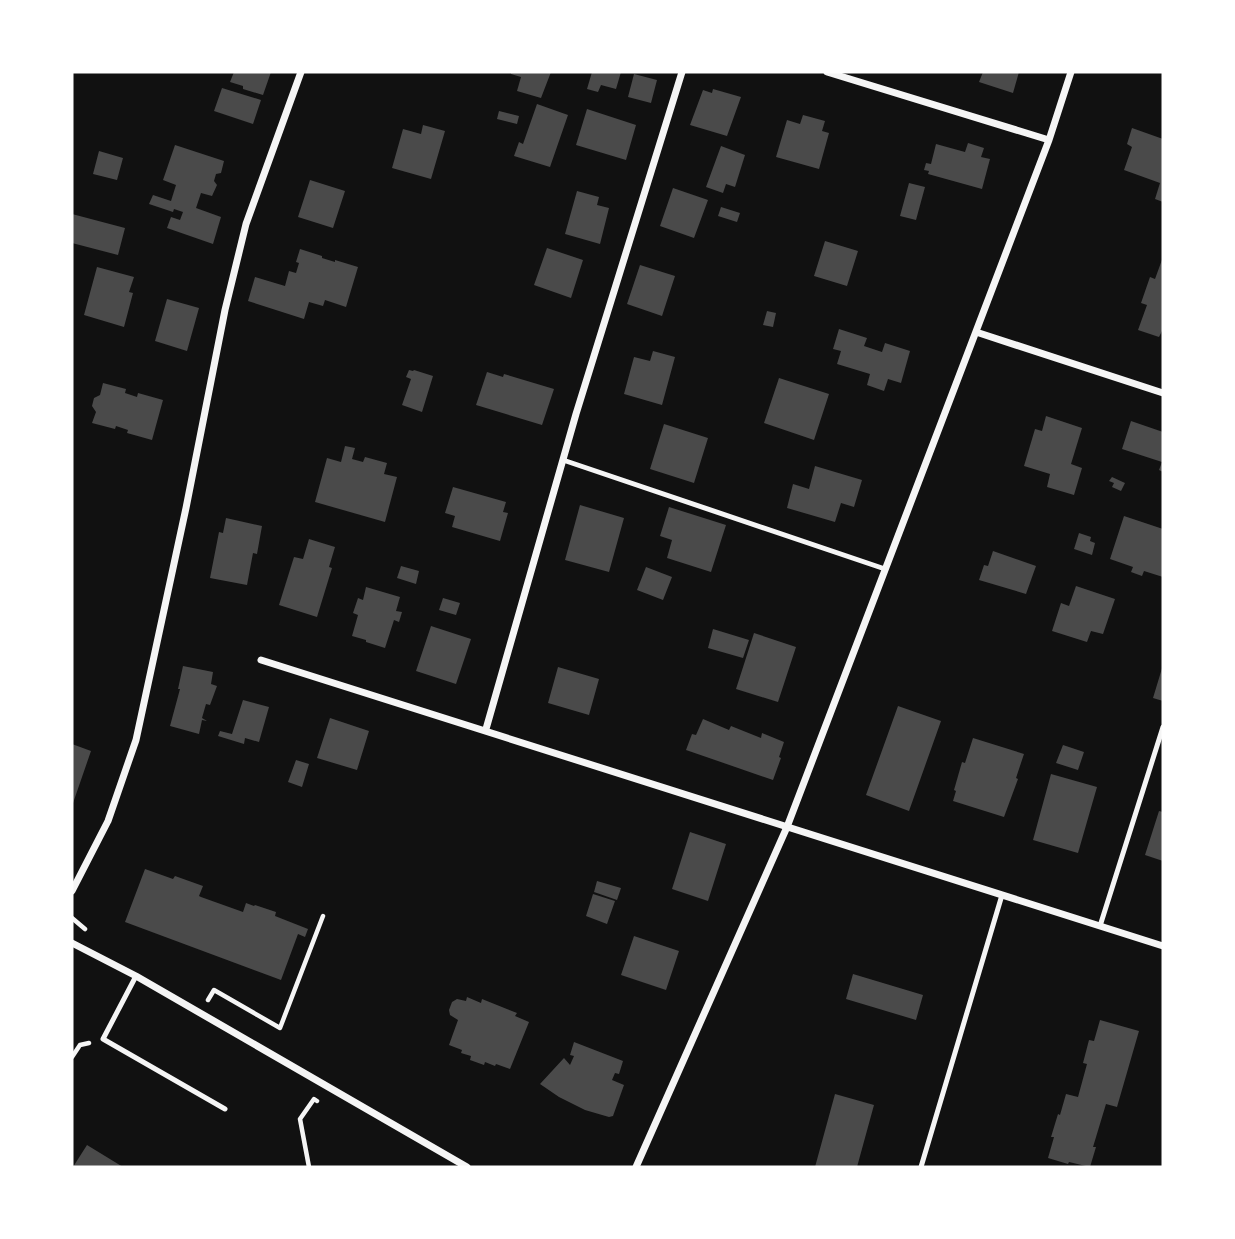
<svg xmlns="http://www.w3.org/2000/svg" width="1235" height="1239" viewBox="0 0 1235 1239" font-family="Lato,sans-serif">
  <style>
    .building { fill: #4a4a4a }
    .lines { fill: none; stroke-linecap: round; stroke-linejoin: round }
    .path { stroke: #f5f5f5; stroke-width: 4.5 }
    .service { stroke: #f5f5f5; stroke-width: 5 }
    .minor { stroke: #f5f5f5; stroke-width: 7 }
  </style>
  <rect width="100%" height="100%" fill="#111"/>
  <!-- building -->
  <path class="building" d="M234 72H271L263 95 243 89V86L230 82Z
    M511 72H551L541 98 517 91 521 77 511 74Z
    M592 72H621L616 89 601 85 598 92 587 89Z
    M983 72H1019L1013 93 979 82Z
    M634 74 657 80 651 103 628 97Z
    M222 88 261 100 253 124 214 111Z
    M713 89 741 97 727 136 690 125 703 90 712 93Z
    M537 104 568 115 550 167 514 156 519 142 523 144Z
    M587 109 636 125 626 160 576 145Z
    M499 111 519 116 517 124 497 119Z
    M803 115 825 121 822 131 829 133 819 169 776 157 787 120 800 124Z
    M423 125 445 131 431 179 392 168 403 129 421 134Z
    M1132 128 1163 139V202L1155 199 1160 183 1124 170 1132 147 1127 144Z
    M968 143 984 148 981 157 990 159 982 189 928 174 929 171 924 170 926 163 931 164 936 144 965 152Z
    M175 145 224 161 221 173 216 174 214 181 217 185 212 196 201 193 196 208 221 217 213 244 167 228 171 217 180 220 183 212 174 209 173 212 149 204 153 195 171 201 176 185 163 180Z
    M721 146 745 155 735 187 726 184 723 193 706 187Z
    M99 151 123 158 117 180 93 174Z
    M310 180 345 191 333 228 298 217Z
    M909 183 925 187 916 220 900 216Z
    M673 188 708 200 694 238 660 226Z
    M577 191 599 197 597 205 609 208 600 244 565 234Z
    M721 207 740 213 737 222 718 216Z
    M72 214 125 228 118 255 72 243Z
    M825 241 858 251 847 286 814 276Z
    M547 248 583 260 571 298 534 285Z
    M300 249 322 256V258L335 262V260L358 267 346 307 325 300 323 306 309 302 304 319 248 301 255 277 285 286 289 271 296 273 299 263 296 262Z
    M1163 257V331H1162L1159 337 1138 330 1147 305 1141 303 1150 277 1155 279Z
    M640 265 675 276 662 316 627 304Z
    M97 267 134 277 129 292 133 293 124 327 84 315Z
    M167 299 199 308 187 351 155 341Z
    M767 311 776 313 773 327 763 325Z
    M839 329 867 338 864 346 882 352 885 343 910 351 901 383 888 379 884 391 867 385 870 374 837 364 841 351 833 349Z
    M653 351 675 357 662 405 624 394 634 357 650 361Z
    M409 370 413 371 414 370 433 376 422 412 402 405 411 379 406 377Z
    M487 372 503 377 504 374 554 389 542 425 476 405Z
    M779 378 829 394 814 440 764 423Z
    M103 383 126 389 125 393 137 397 138 393 163 400 152 440 127 433 128 430 116 426 115 429 92 423 96 412 92 406 94 398 100 395Z
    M1046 416 1082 428 1071 464 1082 468 1074 495 1047 487 1050 474 1024 466 1035 429 1042 431Z
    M1131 421 1163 432V472L1159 470 1162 462 1122 449Z
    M664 424 708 438 694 483 650 469Z
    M345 446 355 448 352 459 363 462 365 457 387 463 384 474 397 477 385 522 315 502 327 458 341 462Z
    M815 466 862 480 854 507 841 503 835 522 787 508 793 484 809 489Z
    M1112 477 1125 483 1121 491 1112 487 1114 483 1109 481Z
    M453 487 506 502 503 512 508 513 500 541 452 527 455 516 445 513Z
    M580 505 624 518 609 572 565 560Z
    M669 507 726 525 711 572 667 558 672 540 660 536Z
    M1124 516 1163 529V577L1144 571 1142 576 1131 572 1133 567 1110 559Z
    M226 518 262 526 257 554 253 553 247 585 210 578 219 532 223 533Z
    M1079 533 1091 537 1090 541 1095 543 1092 555 1074 549Z
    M309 539 335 547 329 567 332 568 317 617 279 605 294 557 303 559Z
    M993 551 1036 566 1026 594 979 580 984 565 988 566Z
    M401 566 419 571 416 584 397 578Z
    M646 567 672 577 663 600 637 590Z
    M1076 586 1115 599 1103 634 1091 631 1087 642 1052 631 1061 603 1069 606Z
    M366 587 400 597 396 611 402 612 399 622 394 620 385 648 366 642V640L352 636 358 615 353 613 358 598 363 600Z
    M443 598 460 603 456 615 439 610Z
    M431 626 471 639 456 684 416 671Z
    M713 629 749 640 743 658 708 648Z
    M754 633 796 647 778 702 736 689Z
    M1163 665V701L1153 698Z
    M183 666 213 672 211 684 217 686 210 705 206 704 202 718 207 721 202 720 199 734 170 726 180 689H178Z
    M558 667 599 679 589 715 548 703Z
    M243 700 269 707 259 742 245 738 244 744 218 736 220 731 232 734Z
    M898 706 941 721 909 811 866 795Z
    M330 718 369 731 357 770 317 758Z
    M703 719 729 730 731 726 761 738 762 733 784 742 779 757 781 758 773 780 686 750 692 734 696 735Z
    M973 738 1024 754 1016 778 1018 779 1004 817 953 801 956 791 954 790 962 762 965 763Z
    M72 744 91 751 72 806Z
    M1063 745 1084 752 1078 770 1056 763Z
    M296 760 309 764 302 787 288 782Z
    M1051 774 1097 787 1078 853 1033 840Z
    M1159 811 1163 812V861L1145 855Z
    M690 832 726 844 708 901 672 889Z
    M145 869 173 879 175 876 203 886 199 896 201 897 243 912 246 903 254 906 255 905 276 912 275 916 308 929 305 937 298 934 281 980 125 922Z
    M597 881 621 888 617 900 594 892Z
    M593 894 615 901 607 924 586 916Z
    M634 936 679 951 666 990 621 975Z
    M853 974 923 995 916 1020 846 999Z
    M467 997 481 1003 482 999 517 1013 515 1016 529 1022 510 1069 496 1064 495 1066 485 1062 484 1065 470 1060 471 1056 461 1053 462 1050 449 1045 458 1020 450 1015 449 1010 452 1002 457 999 466 1001Z
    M1100 1020 1139 1031 1117 1107 1106 1104 1093 1147H1096L1090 1167 1069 1162 1068 1164 1048 1158 1054 1137H1051L1058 1114 1060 1115 1066 1094 1078 1097 1087 1064 1083 1063 1089 1040 1094 1041Z
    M574 1042 623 1061 619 1074 615 1073 612 1080 624 1085 613 1116 609 1117 585 1110 559 1097 540 1084 564 1058 570 1065 574 1056 570 1055Z
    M835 1094 874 1105 857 1167H815Z
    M87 1145 123 1167H73Z"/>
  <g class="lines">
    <!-- path -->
    <path class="path" d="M72 918 85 929
      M208 1000 214 990 280 1028 323 916
      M72 1057 80 1045 89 1043
      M309 1167 300 1119 314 1099 317 1101"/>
    <!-- service -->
    <path class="service" d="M563 460 885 569
      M1100 926 1163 727
      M136 976 103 1039 225 1109
      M921 1167 1002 895"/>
    <!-- minor -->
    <path class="minor" d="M827 72 1049 140
      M976 332 1163 393
      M261 660C563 753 863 851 1163 946
      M486 729 576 414 682 72
      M72 891 108 821 136 740 186 508 225 310 246 224 301 72
      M72 943 136 976 467 1167
      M636 1167 787 827 1049 140 1071 72"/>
  </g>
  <!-- border -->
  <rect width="1235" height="1239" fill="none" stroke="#ffffff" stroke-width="147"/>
</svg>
